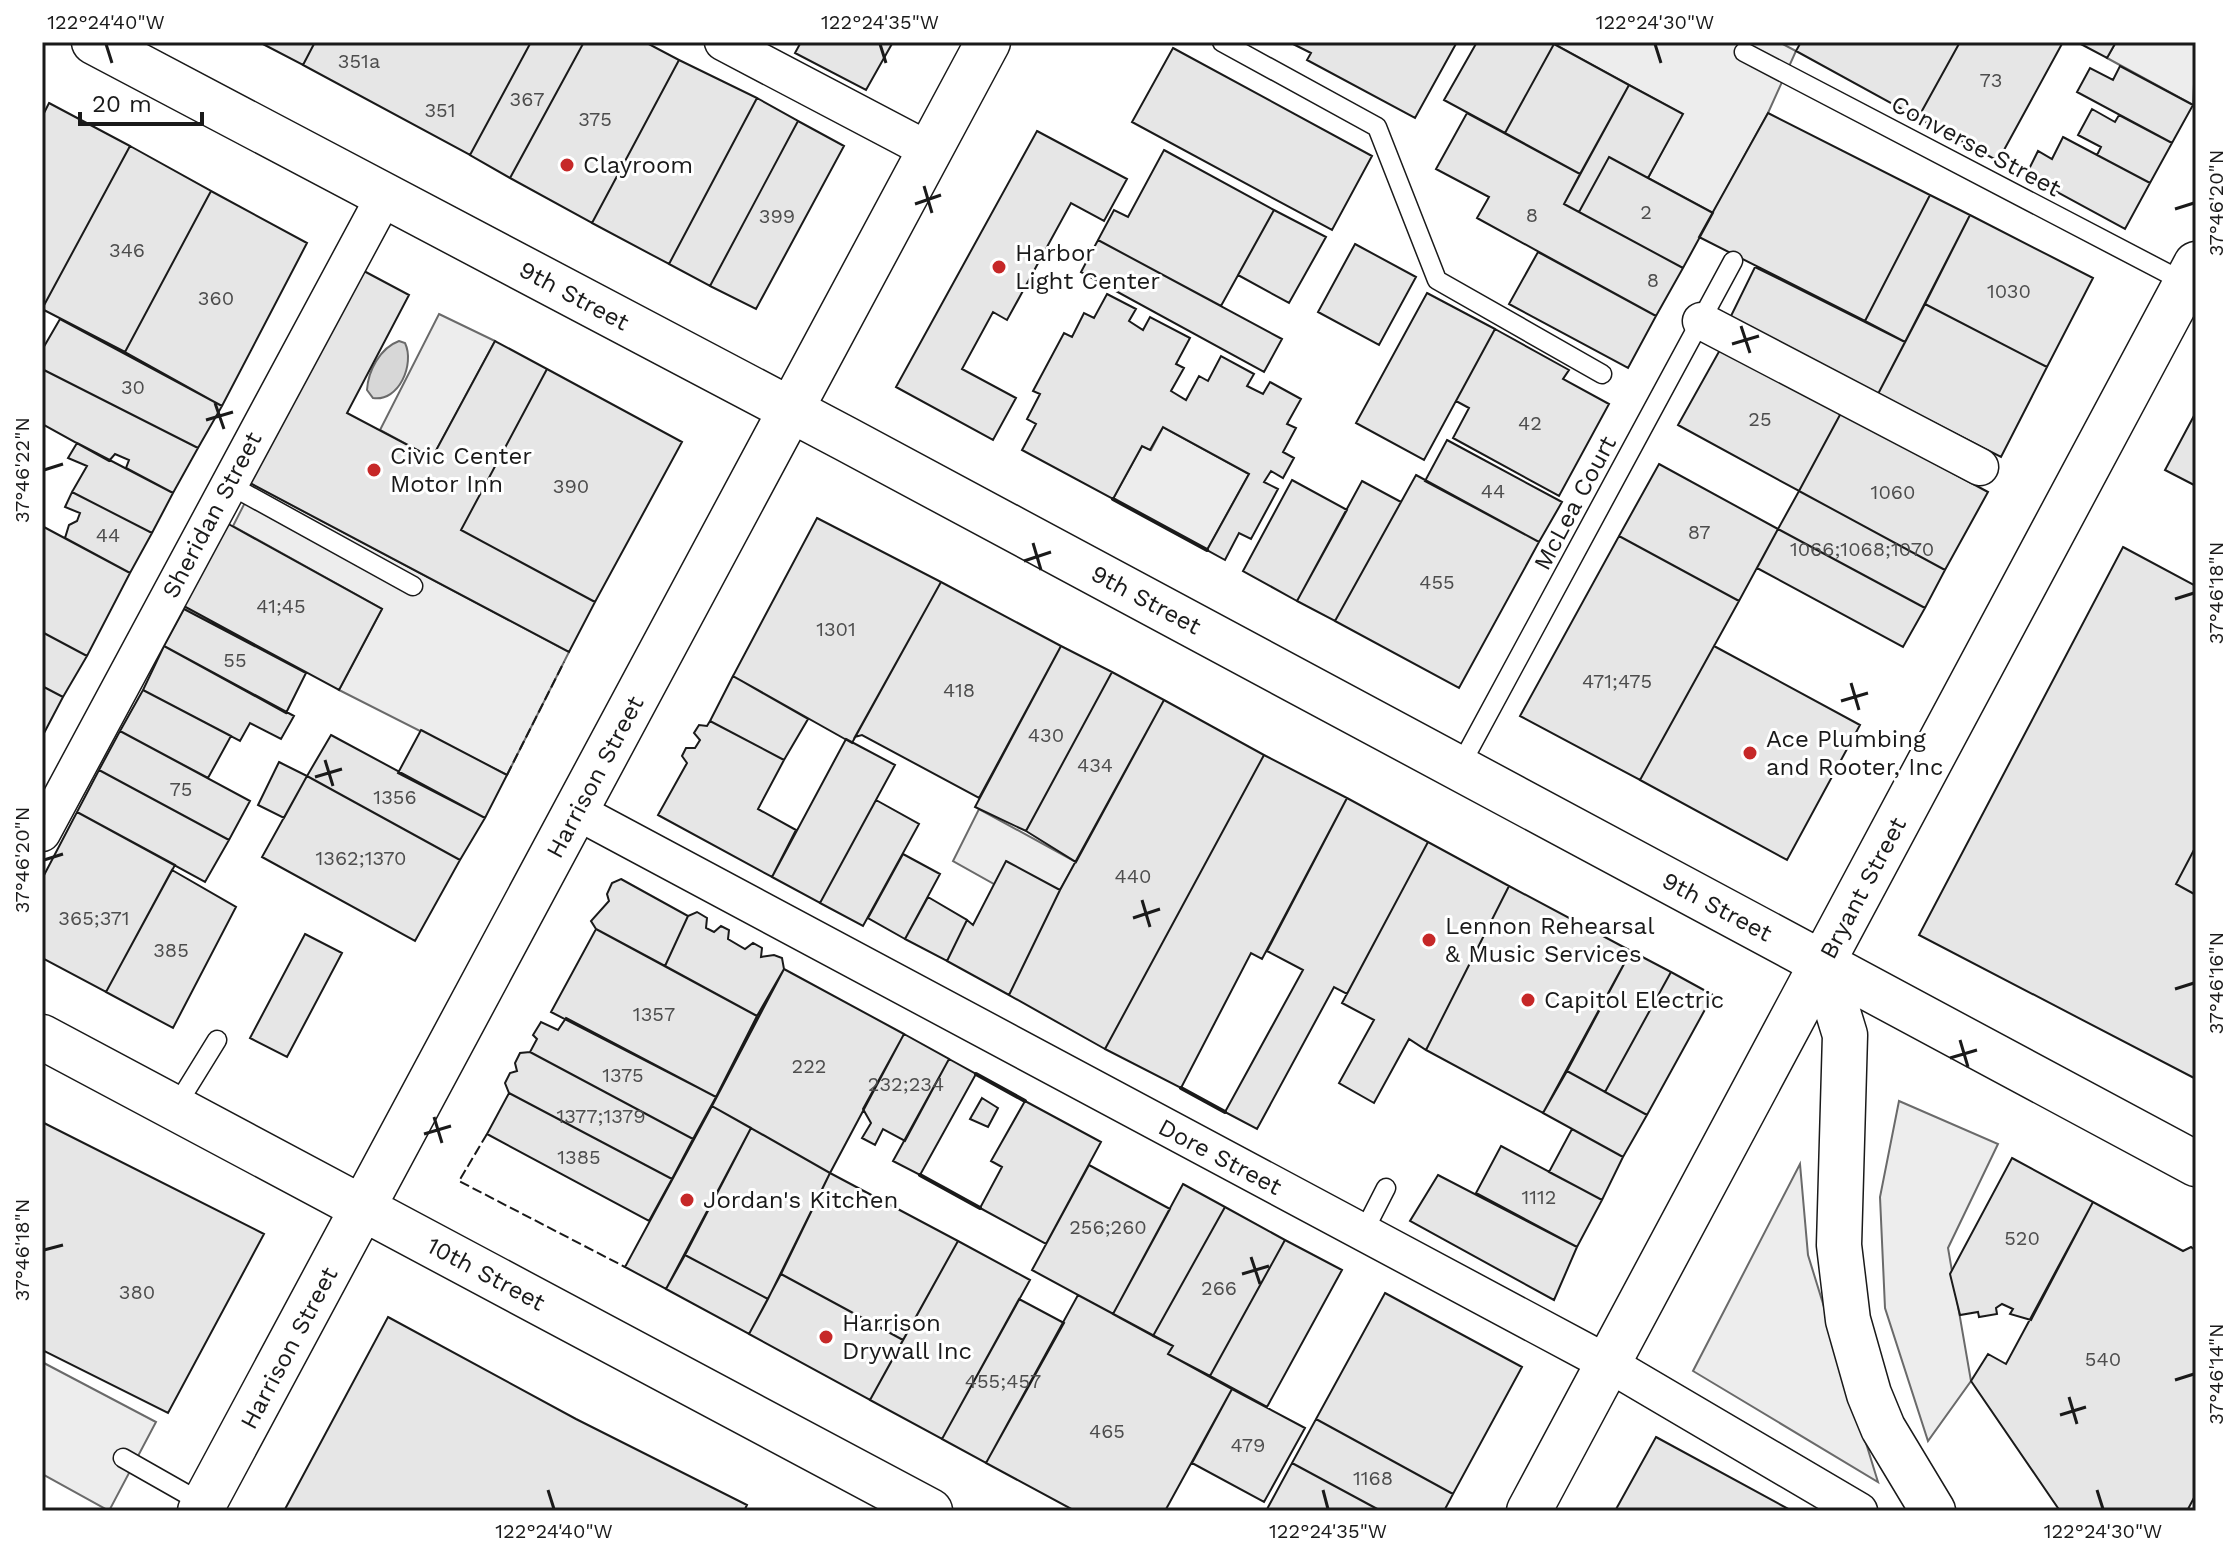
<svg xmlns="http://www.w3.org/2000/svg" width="2238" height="1553" viewBox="0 0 2238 1553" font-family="'Work Sans',sans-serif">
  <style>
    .built { fill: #ededed; stroke: #6a6a6a; stroke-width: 2 }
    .water { fill: #d7d7d7; stroke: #6a6a6a; stroke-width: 2 }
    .building { fill: #e6e6e6; stroke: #1a1a1a; stroke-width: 2 }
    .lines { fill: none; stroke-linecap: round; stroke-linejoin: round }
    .lane-casing { stroke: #1a1a1a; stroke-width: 21 }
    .street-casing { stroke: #1a1a1a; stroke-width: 39 }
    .secondary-casing { stroke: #1a1a1a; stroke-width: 47 }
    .highway-casing { stroke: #1a1a1a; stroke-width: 47 }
    .lane { stroke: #fff; stroke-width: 18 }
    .street { stroke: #fff; stroke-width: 36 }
    .secondary { stroke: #fff; stroke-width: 44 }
    .highway { stroke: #fff; stroke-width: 44 }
    .fence { stroke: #1a1a1a; stroke-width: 2; stroke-dasharray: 10 4; stroke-linecap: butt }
    .wall { stroke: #1a1a1a; stroke-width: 4 }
    .ticks { fill: none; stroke: #1a1a1a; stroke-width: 3 }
    .poi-dot { fill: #c62828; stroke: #fff; stroke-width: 3 }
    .labels { text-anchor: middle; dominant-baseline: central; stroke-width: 6; stroke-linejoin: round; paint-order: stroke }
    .number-label { font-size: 20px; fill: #4d4d4d }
    .street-label { font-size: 24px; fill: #1a1a1a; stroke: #fff }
    .poi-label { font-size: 24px; fill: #1a1a1a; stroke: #fff; text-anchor: start }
    .neatline { fill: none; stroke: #1a1a1a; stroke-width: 3 }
    .ticks-label { font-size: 20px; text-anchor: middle; fill: #1a1a1a }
  </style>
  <rect width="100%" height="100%" fill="#fff"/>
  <!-- built -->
  <path class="built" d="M1550 42H1779L1796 51 1768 113 1713 213 1648 178 1682 114Z
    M2116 42H2196L2193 105 2107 58Z
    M439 314 495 341 432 458 380 430Z
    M1163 427 1249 474 1207 550 1113 499 1142 446 1151 450Z
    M254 485 569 652 507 775 339 690 382 609 233 526Z
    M979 809 1076 862 1060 890 994 884 953 861Z
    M1899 1101 1998 1144 1948 1248 1971 1381 1928 1441 1885 1308 1880 1197Z
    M1800 1164 1808 1255 1878 1482 1693 1371Z
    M42 1362 156 1422 109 1511 42 1474Z"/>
  <!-- water -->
  <path class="water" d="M399 341 405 343C415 364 399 402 373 398L367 390C368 371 380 348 399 341Z"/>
  <!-- building -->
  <path class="building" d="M259 42H315L303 65Z
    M315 42H531L470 155 303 65Z
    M531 42H584L510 178 470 155Z
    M584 42H645L679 60 592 223 510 178Z
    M801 42H893L866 90 795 53Z
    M1289 42H1457L1415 118 1307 60 1311 53Z
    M1477 42 1554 44 1505 133 1444 100Z
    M1801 42H1960L1918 118 1796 51Z
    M1960 42H2063L1998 161 1918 118Z
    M2077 42H2116L2107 58Z
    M1554 44 1629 85 1580 174 1505 133Z
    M1173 48 1372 156 1332 230 1132 122Z
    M679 60 757 98 669 264 592 223Z
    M2120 66 2193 105 2172 143 2077 92 2090 68 2113 80Z
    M1629 85 1683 114 1648 178 1609 157 1579 212 1564 204Z
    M757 98 798 121 710 286 669 264Z
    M49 103 130 146 42 309V117Z
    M2092 109 2115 122 2119 115 2172 143 2150 183 2097 155 2101 147 2078 135Z
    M1467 113 1580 174 1564 204 1683 268 1656 316 1477 218 1489 197 1436 169Z
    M1768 113 1930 195 1865 321 1699 237Z
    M798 121 844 146 756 309 710 286Z
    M1037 131 1127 179 1104 221 1071 203 1007 320 993 312 962 369 1016 398 993 440 896 387Z
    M2063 137 2150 183 2125 229 2026 175 2038 151 2052 159Z
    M130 146 211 191 125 352 42 309Z
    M1164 150 1274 210 1221 306 1098 240 1114 210 1128 217Z
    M1609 157 1713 213 1683 268 1579 212Z
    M211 191 307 243 222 406 125 352Z
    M1930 195 1970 215 1905 342 1865 321Z
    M1274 210 1326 237 1289 303 1238 275Z
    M1970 215 2093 278 2047 367 1925 304Z
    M1098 240 1282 339 1264 372 1081 272Z
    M1355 244 1416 277 1379 345 1318 312Z
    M1538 252 1656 316 1628 368 1509 304Z
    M1755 267 1905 342 1878 394 1729 320Z
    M362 270 409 295 347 413 432 458 495 341 547 369 461 530 595 602 569 652 248 482Z
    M1427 293 1495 329 1424 460 1356 423Z
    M1107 294 1136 309 1129 321 1143 330 1150 317 1190 338 1176 364 1184 368 1171 391 1186 400 1199 376 1208 381 1221 356 1254 374 1247 386 1263 394 1270 382 1301 399 1287 424 1296 428 1283 452 1294 458 1283 478 1271 471 1264 482 1278 489 1251 539 1239 533 1225 560 1207 550 1249 474 1163 427 1150 450 1142 446 1113 499 1022 450 1036 424 1027 419 1040 394 1033 391 1064 333 1072 337 1084 313 1094 318Z
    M1925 304 2047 367 2001 457 1878 394Z
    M60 319 222 406 198 448 42 369V350Z
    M1495 329 1569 370 1563 379 1609 404 1559 496 1453 438 1469 408 1456 401Z
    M1721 348 1841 413 1799 491 1678 425Z
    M42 369 198 448 173 493 126 468 129 460 115 454 109 461 42 424Z
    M547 369 682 442 595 602 461 530Z
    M2196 412V486L2165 470Z
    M1841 413 1988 492 1945 570 1799 491Z
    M1447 440 1562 502 1539 542 1425 481Z
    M77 443 173 493 152 533 72 492 87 466 68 458Z
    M1659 464 1778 529 1739 601 1619 536Z
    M1416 475 1539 542 1459 688 1335 621Z
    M1292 480 1347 510 1297 601 1243 571Z
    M1362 481 1401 502 1335 621 1297 601Z
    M1799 491 1945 570 1925 608 1778 529Z
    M72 492 152 533 130 573 65 538 69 525 77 521 80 513 65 507Z
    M817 518 941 582 852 743 733 676Z
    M223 521 382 609 339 690 180 604Z
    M42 526 130 573 87 656 42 632Z
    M1778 529 1925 608 1903 647 1757 568Z
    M1619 536 1739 601 1640 780 1520 716Z
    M2123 547 2196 586V846L2176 884 2196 895V1079L1919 935Z
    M941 582 1061 646 979 798 862 735 855 737Z
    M184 609 306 673 286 713 164 646Z
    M42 632 87 656 63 697 42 686Z
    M164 646 294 716 281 739 250 723 240 741 143 690Z
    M1061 646 1112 672 1026 831 975 807Z
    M1714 646 1860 725 1787 860 1640 780Z
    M1112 672 1164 700 1076 862 1026 831Z
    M733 676 808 719 784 760 710 721Z
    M42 686 63 697 43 735H42Z
    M143 690 231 736 208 778 120 731Z
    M1164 700 1264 755 1105 1049 1009 995 1060 890Z
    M710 721 784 760 758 809 796 830 772 877 658 815 687 763 682 756 686 748H695L700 740 694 733 699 725 707 726Z
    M421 730 507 775 485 818 398 773Z
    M120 731 250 801 229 840 99 770Z
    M331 735 485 818 460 860 307 776Z
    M846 739 895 765 820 903 772 877Z
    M1264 755 1347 798 1262 959 1251 953 1181 1088 1105 1049Z
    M279 762 307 776 284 818 258 805Z
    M99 770 229 840 205 882 77 812Z
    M307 776 460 860 415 941 262 857Z
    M1347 798 1428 842 1347 994 1334 987 1257 1129 1225 1112 1303 970 1267 951Z
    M876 800 919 824 863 926 820 903Z
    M77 812 175 865 106 992 42 958V879Z
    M1428 842 1509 886 1426 1050 1409 1039 1374 1103 1339 1083 1374 1020 1342 1003Z
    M2196 846V895L2176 884Z
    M903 854 940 874 905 939 868 918Z
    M1006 861 1060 890 1009 995 947 961 967 920 973 925Z
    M172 870 236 907 173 1028 106 992Z
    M621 879 688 916 665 966 596 929 591 921 609 901 607 894 612 883Z
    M1509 886 1631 951 1543 1113 1426 1050Z
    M928 897 967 920 947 961 905 939Z
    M697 912 707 918 706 928 714 932 721 926 729 930 728 939 745 949 753 943 762 948 761 957 774 955 782 958 784 969 757 1016 665 966 688 916Z
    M596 929 757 1016 716 1097 551 1012Z
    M305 934 342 953 287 1057 250 1038Z
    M1631 951 1671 972 1605 1092 1567 1071Z
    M784 969 904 1034 830 1173 712 1106Z
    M1671 972 1713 995 1647 1115 1605 1092Z
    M566 1018 716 1097 693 1139 530 1052 537 1039 533 1035 541 1022 558 1030Z
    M904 1034 949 1059 905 1141 883 1129 875 1145 862 1138 871 1123 863 1109Z
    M530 1052 693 1139 672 1179 509 1093 505 1083 510 1073 517 1071 515 1063 520 1053Z
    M949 1059 976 1074 920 1175 893 1161Z
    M1567 1071 1647 1115 1623 1157 1543 1113Z
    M509 1093 672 1179 649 1221 487 1134Z
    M982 1098 998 1108 988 1127 970 1119Z
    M1025 1101 1101 1142 1046 1244 980 1208 1002 1167 991 1161Z
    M712 1106 751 1128 666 1289 625 1267Z
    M42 1122 264 1234 168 1413 42 1350Z
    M751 1128 830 1173 768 1299 685 1255Z
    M1572 1129 1623 1157 1602 1200 1549 1172Z
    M1501 1146 1602 1200 1577 1247 1476 1193Z
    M2012 1158 2093 1202 2031 1320 2010 1314 2013 1309 2002 1304 1996 1308 1997 1314 1979 1317 1978 1312 1960 1315 1950 1274Z
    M1089 1165 1170 1209 1113 1314 1032 1270Z
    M830 1173 958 1241 903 1340 781 1274Z
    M1438 1175 1577 1247 1554 1300 1410 1221Z
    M1183 1184 1225 1207 1153 1336 1113 1314Z
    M2093 1202 2183 1251 2191 1247 2196 1251V1494L2187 1511H2060L1971 1381 1988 1354 2006 1364Z
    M1225 1207 1285 1240 1210 1376 1168 1354 1173 1346 1153 1336Z
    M1285 1240 1342 1270 1267 1407 1210 1376Z
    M958 1241 1030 1280 942 1439 870 1400Z
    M685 1255 768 1299 749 1334 666 1289Z
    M781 1274 903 1340 870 1400 749 1334Z
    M1385 1293 1522 1367 1453 1494 1316 1419Z
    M1078 1295 1173 1346 1168 1354 1232 1389 1165 1511H1075L986 1463Z
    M1019 1299 1064 1323 986 1463 942 1439Z
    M388 1317 576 1419 747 1505 744 1511H284Z
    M1232 1389 1305 1428 1264 1502 1192 1463Z
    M1316 1419 1453 1494 1444 1511H1381L1292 1463Z
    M1656 1437 1792 1511H1615Z
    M1292 1463 1381 1511H1266Z"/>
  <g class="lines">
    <defs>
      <path id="lane" d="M1222 42 1377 127 1437 280 1602 374
        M1744 52 2186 283
        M228 484 413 586
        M1459 768 1733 261
        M175 1108 217 1040
        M1363 1233 1386 1188
        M123 1458 204 1504"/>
      <path id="street" d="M723 42 930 151
        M1701 321 1980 467
        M576 811 1609 1364 1859 1511
        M42 833 384 197"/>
      <path id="secondary" d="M94 42 846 439 2196 1164
        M42 1037 930 1511
        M200 1511 988 42
        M1529 1511 2196 264"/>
      <path id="highway" d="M1823 963 1845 1035 1839 1245 1848 1320 1869 1394 1883 1428 1933 1511"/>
    </defs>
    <!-- lane casing -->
    <use href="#lane" class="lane-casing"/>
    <!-- street casing -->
    <use href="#street" class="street-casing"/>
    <!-- secondary casing -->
    <use href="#secondary" class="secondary-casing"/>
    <!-- highway casing -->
    <use href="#highway" class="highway-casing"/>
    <!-- lane -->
    <use href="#lane" class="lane"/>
    <!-- street -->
    <use href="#street" class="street"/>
    <!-- secondary -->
    <use href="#secondary" class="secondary"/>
    <!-- highway -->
    <use href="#highway" class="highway"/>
    <!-- fence -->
    <path class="fence" d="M507 775 564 662
      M487 1134 459 1181 625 1267"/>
    <!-- wall -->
    <path class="wall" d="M1113 499 1207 550
      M976 1074 1025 1101
      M1181 1088 1225 1112
      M920 1175 980 1208"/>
  </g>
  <!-- ticks -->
  <path class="ticks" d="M106 44 112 63M880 44 886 63M1655 44 1661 63M924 186 932 213M915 204 941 195M2175 209 2194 203M1741 326 1750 353M1732 344 1759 336M215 403 224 429M206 420 233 412M44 470 63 464M1033 543 1041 570M1024 561 1051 552M2175 599 2194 593M1851 683 1859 710M1841 701 1868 693M325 760 333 786M315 777 342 769M44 860 63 854M1142 900 1150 927M1133 918 1160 909M2175 989 2194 983M1960 1040 1968 1067M1950 1058 1977 1050M434 1117 442 1143M424 1134 451 1126M44 1250 63 1245M1251 1257 1260 1284M1242 1274 1269 1266M2175 1380 2194 1374M2069 1397 2077 1424M2060 1415 2086 1407M548 1490 554 1509M1323 1490 1328 1509M2097 1490 2103 1509"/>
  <!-- markers -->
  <g class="poi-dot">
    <circle cx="567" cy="165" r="8"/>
    <circle cx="999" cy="267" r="8"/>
    <circle cx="374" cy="470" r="8"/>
    <circle cx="1750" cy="753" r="8"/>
    <circle cx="1429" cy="940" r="8"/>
    <circle cx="1528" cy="1000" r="8"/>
    <circle cx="687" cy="1200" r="8"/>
    <circle cx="826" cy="1337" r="8"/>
  </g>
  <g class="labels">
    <!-- number labels -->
    <g class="number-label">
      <text x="359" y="61">351a</text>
      <text x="1991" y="80">73</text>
      <text x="527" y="99">367</text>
      <text x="440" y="110">351</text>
      <text x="595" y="119">375</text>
      <text x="1646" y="212">2</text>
      <text x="1532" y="215">8</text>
      <text x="777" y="216">399</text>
      <text x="127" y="250">346</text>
      <text x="1653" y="280">8</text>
      <text x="2009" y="291">1030</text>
      <text x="216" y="298">360</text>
      <text x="133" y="387">30</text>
      <text x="1760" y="419">25</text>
      <text x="1530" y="423">42</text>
      <text x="571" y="486">390</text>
      <text x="1493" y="491">44</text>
      <text x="1893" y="492">1060</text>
      <text x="1699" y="532">87</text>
      <text x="108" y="535">44</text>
      <text x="1862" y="549">1066;1068;1070</text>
      <text x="1437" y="582">455</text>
      <text x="281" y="606">41;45</text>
      <text x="836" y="629">1301</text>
      <text x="235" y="660">55</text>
      <text x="1617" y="681">471;475</text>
      <text x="959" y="690">418</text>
      <text x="1046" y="735">430</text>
      <text x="1095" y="765">434</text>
      <text x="181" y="789">75</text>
      <text x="395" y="797">1356</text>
      <text x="361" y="858">1362;1370</text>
      <text x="1133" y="876">440</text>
      <text x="94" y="918">365;371</text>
      <text x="171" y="950">385</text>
      <text x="654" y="1014">1357</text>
      <text x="809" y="1066">222</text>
      <text x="623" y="1075">1375</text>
      <text x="906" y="1084">232;234</text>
      <text x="601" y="1116">1377;1379</text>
      <text x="579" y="1157">1385</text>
      <text x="1539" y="1197">1112</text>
      <text x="1108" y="1227">256;260</text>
      <text x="2022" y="1238">520</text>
      <text x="1219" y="1288">266</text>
      <text x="137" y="1292">380</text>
      <text x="2103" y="1359">540</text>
      <text x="1003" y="1381">455;457</text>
      <text x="1107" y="1431">465</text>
      <text x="1248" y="1445">479</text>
      <text x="1373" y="1478">1168</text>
    </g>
    <!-- street labels -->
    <g class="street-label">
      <text transform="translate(1976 146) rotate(28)">Converse Street</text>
      <text transform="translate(574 296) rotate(28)">9th Street</text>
      <text transform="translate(1575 503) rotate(-62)">McLea Court</text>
      <text transform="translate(212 515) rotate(-62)">Sheridan Street</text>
      <text transform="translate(1146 600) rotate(28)">9th Street</text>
      <text transform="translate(595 777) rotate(-62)">Harrison Street</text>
      <text transform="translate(1863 888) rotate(-62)">Bryant Street</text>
      <text transform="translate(1717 907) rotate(28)">9th Street</text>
      <text transform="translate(1220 1157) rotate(28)">Dore Street</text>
      <text transform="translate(486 1274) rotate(28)">10th Street</text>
      <text transform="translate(289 1348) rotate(-62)">Harrison Street</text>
    </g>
    <!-- poi labels -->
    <g class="poi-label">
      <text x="583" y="165">Clayroom</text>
      <text x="1015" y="253">Harbor<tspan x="1015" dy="28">Light Center</tspan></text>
      <text x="390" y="456">Civic Center<tspan x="390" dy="28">Motor Inn</tspan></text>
      <text x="1766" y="739">Ace Plumbing<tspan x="1766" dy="28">and Rooter, Inc</tspan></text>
      <text x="1445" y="926">Lennon Rehearsal<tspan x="1445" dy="28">&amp; Music Services</tspan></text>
      <text x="1544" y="1000">Capitol Electric</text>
      <text x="703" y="1200">Jordan's Kitchen</text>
      <text x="842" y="1323">Harrison<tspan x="842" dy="28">Drywall Inc</tspan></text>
    </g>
  </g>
  <!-- border -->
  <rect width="2238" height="1553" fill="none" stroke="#ffffff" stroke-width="88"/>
  <!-- scale -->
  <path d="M80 112v12h122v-12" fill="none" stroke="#1a1a1a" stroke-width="4"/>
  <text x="92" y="112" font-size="24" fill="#1a1a1a" stroke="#ffffff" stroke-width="6" paint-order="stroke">20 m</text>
  <rect x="44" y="44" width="2150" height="1465" class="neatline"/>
  <g class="ticks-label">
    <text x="106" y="29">122°24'40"W</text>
    <text x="880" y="29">122°24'35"W</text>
    <text x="1655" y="29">122°24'30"W</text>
    <text transform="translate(2216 203) rotate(-90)" y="7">37°46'20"N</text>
    <text transform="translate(22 470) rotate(-90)" y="7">37°46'22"N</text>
    <text transform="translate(2216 593) rotate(-90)" y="7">37°46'18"N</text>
    <text transform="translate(22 860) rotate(-90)" y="7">37°46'20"N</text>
    <text transform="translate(2216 983) rotate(-90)" y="7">37°46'16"N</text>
    <text transform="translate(22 1250) rotate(-90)" y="7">37°46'18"N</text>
    <text transform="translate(2216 1374) rotate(-90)" y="7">37°46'14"N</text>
    <text x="554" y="1538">122°24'40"W</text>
    <text x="1328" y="1538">122°24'35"W</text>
    <text x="2103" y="1538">122°24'30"W</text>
  </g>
</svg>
